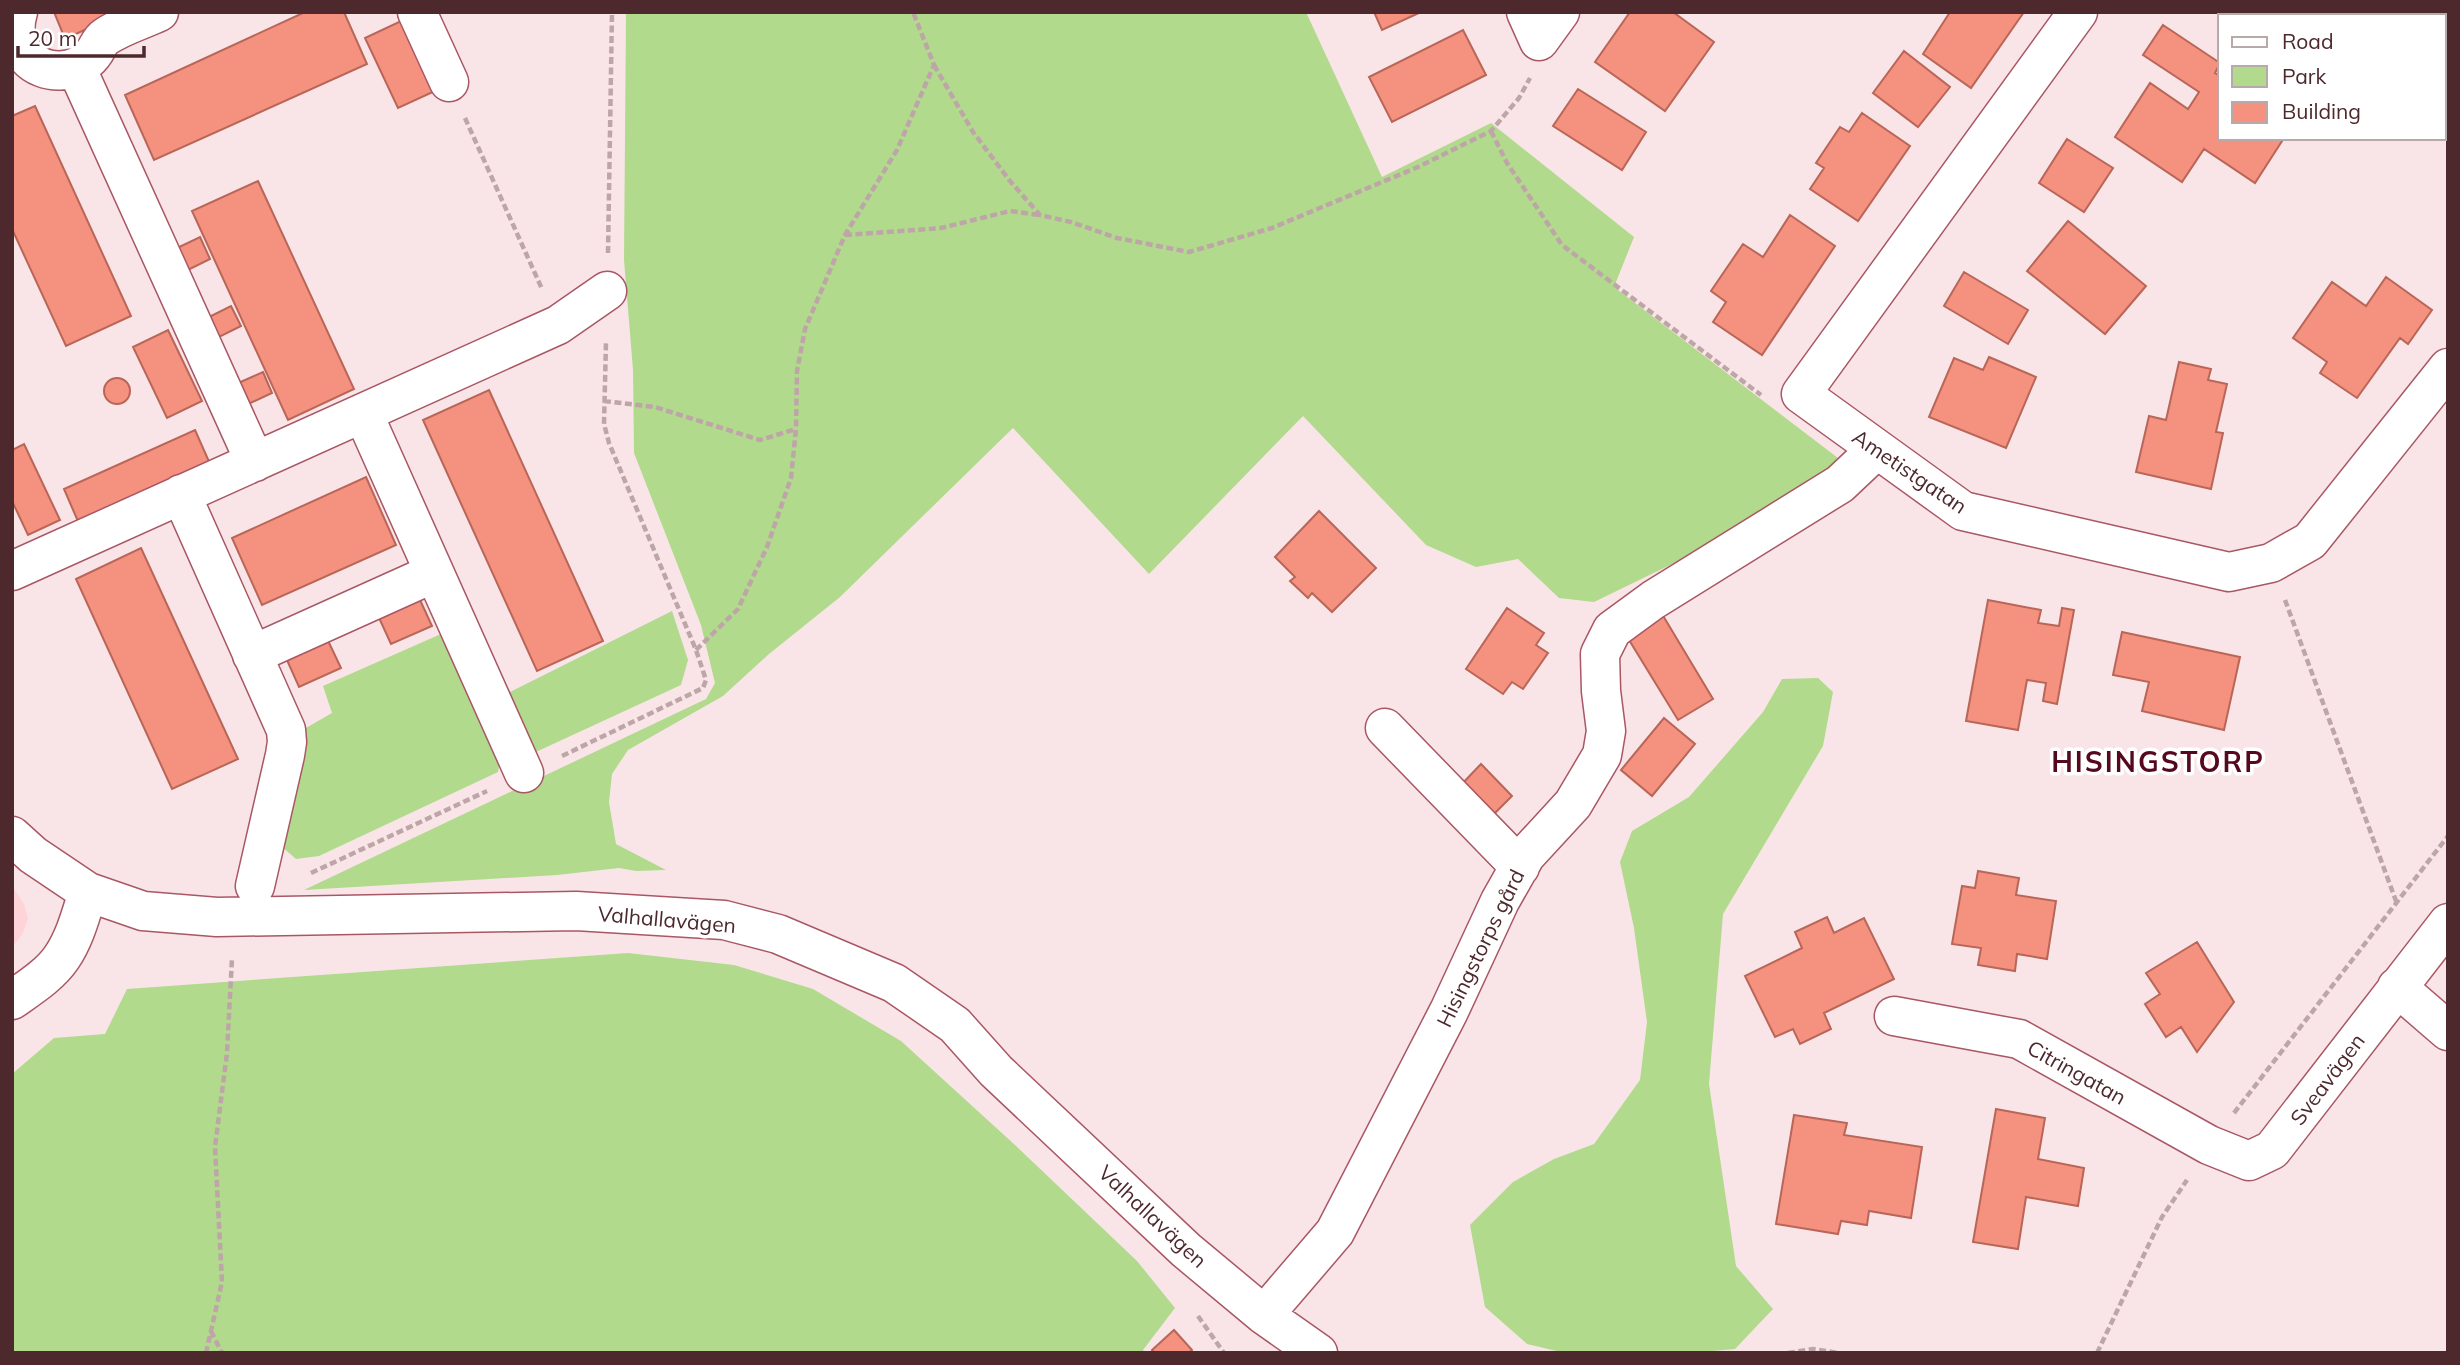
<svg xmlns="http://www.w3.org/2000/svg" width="2460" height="1365" viewBox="0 0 2460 1365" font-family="Mulish,sans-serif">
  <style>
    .built { fill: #fed4d8 }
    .green { fill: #b1da8d }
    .building { fill: #f4917f; stroke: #b96658; stroke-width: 2 }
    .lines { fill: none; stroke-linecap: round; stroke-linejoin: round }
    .minor-casing { stroke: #a95764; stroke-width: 41 }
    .path { stroke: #bea5a8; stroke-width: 4.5; stroke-dasharray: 7 3.5; stroke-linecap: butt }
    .minor { stroke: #fff; stroke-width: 38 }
    .labels { text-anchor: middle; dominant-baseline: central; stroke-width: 7; stroke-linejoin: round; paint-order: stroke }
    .street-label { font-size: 21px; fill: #4d292e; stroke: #fff }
    .district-label { font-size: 28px; font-weight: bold; letter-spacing: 2px; fill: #56081f; stroke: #fff }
  </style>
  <rect width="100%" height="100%" fill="#f9e5e7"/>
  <!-- built -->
  <path class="built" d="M12 886 24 904 28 919 22 935 12 947Z"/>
  <!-- green -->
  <path class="green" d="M626 12H1306L1382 177 1491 123 1634 237 1614 287 1838 458 1829 478 1808 498 1594 602 1559 598 1518 559 1476 567 1426 545 1303 416 1149 574 1013 428 840 597 769 654 723 696 628 750 612 774 609 802 616 844 666 870 636 871 619 868 557 875 304 890 706 699 715 683 701 625 634 453 633 370 624 260Z
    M672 611 688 660 681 685 525 757 502 696Z
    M450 630 502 747 498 772 319 856 296 859 281 846 299 732 332 713 323 686Z
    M1818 678 1833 692 1823 746 1723 914 1709 1084 1736 1266 1773 1309 1735 1349 1690 1353H1565L1527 1344 1485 1307 1470 1225 1513 1182 1554 1159 1594 1144 1640 1080 1647 1022 1634 928 1620 862 1632 831 1689 797 1763 712 1782 679Z
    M628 953 734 965 813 989 901 1041 1015 1145 1137 1261 1175 1308 1143 1350 1144 1353H12V1074L54 1038 105 1034 127 989Z"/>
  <!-- building -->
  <path class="building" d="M54 12H124L65 39Z
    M305 12H344L367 64 154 160 125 95Z
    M1374 12H1421L1382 30Z
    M1630 12H1673L1714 42 1665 111 1595 62Z
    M1950 12H2024L1971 88 1923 54Z
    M2300 12H2338L2336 16H2299Z
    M401 21 435 91 398 108 365 38Z
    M2163 25 2220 63 2215 73 2220 76V138H2284L2255 183 2204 149 2182 182 2115 137 2150 83 2188 109 2199 92 2143 55Z
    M1463 30 1486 75 1392 122 1369 77Z
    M1904 51 1950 87 1918 127 1873 93Z
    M2444 57 2448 59V110L2444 108Z
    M1578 89 1646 132 1622 170 1553 126Z
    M35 106 131 316 66 346 12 229V116Z
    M1862 113 1910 146 1858 221 1810 189 1824 168 1816 163 1840 127 1849 132Z
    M2067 139 2113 168 2084 212 2039 183Z
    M258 181 354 389 288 420 192 211Z
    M1790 215 1835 246 1762 355 1713 322 1726 302 1711 291 1743 244 1763 257Z
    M2068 221 2146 286 2105 334 2027 271Z
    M200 237 210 259 186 271 175 249Z
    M1964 272 2028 310 2008 344 1944 306Z
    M2386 277 2432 310 2408 344 2400 338 2357 398 2320 373 2327 362 2293 338 2332 282 2366 306Z
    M231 306 241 326 217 338 207 318Z
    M168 330 202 401 167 418 133 347Z
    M1989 357 2036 377 2006 448 1929 417 1954 358 1983 370Z
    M2179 362 2211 369 2208 380 2227 384 2216 432 2223 433 2211 489 2136 472 2149 416 2166 420Z
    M263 372 272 393 246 405 236 384Z
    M104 391a13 13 0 1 1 26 0a13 13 0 1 1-26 0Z
    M489 390 603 641 537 671 423 420Z
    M195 430 211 466 80 526 64 489Z
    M24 444 60 520 28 535 12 501V450Z
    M366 477 396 545 262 605 232 538Z
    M1319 511 1376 568 1332 612 1312 593 1308 598 1290 581 1295 577 1275 557Z
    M141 548 238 759 172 789 76 579Z
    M415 589 432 626 391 644 374 607Z
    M1988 600 2041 610 2038 623 2059 626 2062 608 2074 610 2057 704 2043 701 2046 683 2027 680 2018 730 1966 721Z
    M1507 608 1544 633 1536 645 1548 653 1523 689 1512 682 1503 694 1466 669Z
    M1662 614 1713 699 1678 720 1626 635Z
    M323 630 341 668 299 687 282 649Z
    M2122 632 2240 657 2224 730 2142 711 2149 682 2113 675Z
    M1664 718 1695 744 1652 796 1621 770Z
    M1481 764 1512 796 1489 819 1458 788Z
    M1978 871 2019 878 2016 895 2056 901 2047 959 2017 954 2015 971 1978 965 1981 948 1952 944 1962 886 1975 888Z
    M1827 917 1834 933 1864 918 1894 979 1824 1013 1831 1029 1800 1044 1793 1029 1775 1037 1745 976 1802 948 1795 932Z
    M2197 942 2234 1002 2197 1052 2181 1027 2166 1037 2145 1004 2160 994 2146 973Z
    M1996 1109 2045 1118 2038 1159 2084 1168 2078 1206 2026 1197 2018 1249 1973 1242Z
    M1794 1115 1847 1123 1844 1135 1922 1147 1911 1218 1869 1211 1867 1225 1841 1221 1838 1234 1776 1224Z
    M1174 1330 1192 1350 1189 1353H1155L1152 1350Z"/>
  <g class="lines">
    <defs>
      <path id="minor" d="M18 12C13 29 15 44 27 57 44 76 77 75 93 54 98 48 99 41 105 37 121 26 142 20 159 12
        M417 12 449 82
        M1526 12 1539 41 1560 12
        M2078 12 1801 394 1963 511 2229 572 2271 563 2310 541 2448 368
        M76 67 255 462
        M363 413 524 773
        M181 494 286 730 287 742 285 755 255 886
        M12 571 558 325 607 291
        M252 655 434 573
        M1385 728 1520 867
        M12 836 33 855 88 892 143 911 217 917 576 911 724 920 778 934 894 983 955 1025 996 1071 1186 1250 1264 1315 1318 1353
        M2397 987 2448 1031
        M12 1000C29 988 50 975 62 957 75 938 81 914 88 892
        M1894 1016 2019 1039 2209 1145 2249 1161 2272 1150 2448 923
        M1264 1315 1335 1232 1449 1011 1500 901 1526 855 1573 804 1602 755 1606 731 1601 691 1600 654 1612 630 1653 600 1840 484 1876 450"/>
    </defs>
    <!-- minor casing -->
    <use href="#minor" class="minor-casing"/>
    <!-- path -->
    <path class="path" d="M934 65 973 132 1010 181 1040 215 1071 222 1117 238 1189 252 1272 228 1418 167 1491 131 1519 98 1530 78
      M465 118 542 289
      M1491 131 1507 163 1562 245 1761 395
      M845 235 941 228 1010 211 1039 215
      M608 253 612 12
      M604 401 655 407 760 440 796 429
      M2285 600 2396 901
      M696 650 738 609 767 547 791 478 796 429 797 371 805 329 845 235 897 150 934 65 913 12
      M562 756 703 688 706 680 696 650 609 443 604 424 606 342
      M311 873 487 791
      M2234 1113 2448 836
      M1198 1316 1224 1353
      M211 1331 222 1353
      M206 1353 222 1282 215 1147 227 1053 232 958
      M1788 1353 1813 1349 1839 1353
      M2097 1353 2162 1217 2187 1180"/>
    <!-- minor -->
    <use href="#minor" class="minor"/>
  </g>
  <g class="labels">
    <!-- street labels -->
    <g class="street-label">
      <text transform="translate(1910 471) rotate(34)">Ametistgatan</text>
      <text transform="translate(667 919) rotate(5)">Valhallavägen</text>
      <text transform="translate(1480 948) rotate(-64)">Hisingstorps gård</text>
      <text transform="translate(2077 1072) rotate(29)">Citringatan</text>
      <text transform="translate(2327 1079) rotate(-53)">Sveavägen</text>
      <text transform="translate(1153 1216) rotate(43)">Valhallavägen</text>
    </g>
    <!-- district labels -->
    <g class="district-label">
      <text x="2158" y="761">HISINGSTORP</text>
    </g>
  </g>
  <!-- border -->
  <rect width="2460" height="1365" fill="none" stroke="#4d292e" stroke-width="28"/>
  <!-- legend -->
  <rect x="2218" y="14" width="228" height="126" fill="#ffffff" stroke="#b8a9ab" stroke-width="2"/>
  <rect x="2232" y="37" width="35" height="10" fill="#ffffff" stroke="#b8a9ab" stroke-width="2"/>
  <text x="2282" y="49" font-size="21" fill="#4d292e">Road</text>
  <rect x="2232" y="66" width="35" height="21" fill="#b1da8d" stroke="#b8a9ab" stroke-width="2"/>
  <text x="2282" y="84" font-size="21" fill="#4d292e">Park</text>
  <rect x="2232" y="102" width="35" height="21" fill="#f4917f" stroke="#b8a9ab" stroke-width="2"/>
  <text x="2282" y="119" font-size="21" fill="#4d292e">Building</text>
  <!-- scale -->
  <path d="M18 46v10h126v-10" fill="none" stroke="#4d292e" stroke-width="3.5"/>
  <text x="28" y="46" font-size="21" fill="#4d292e" stroke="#ffffff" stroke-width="5" paint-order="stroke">20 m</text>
</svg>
